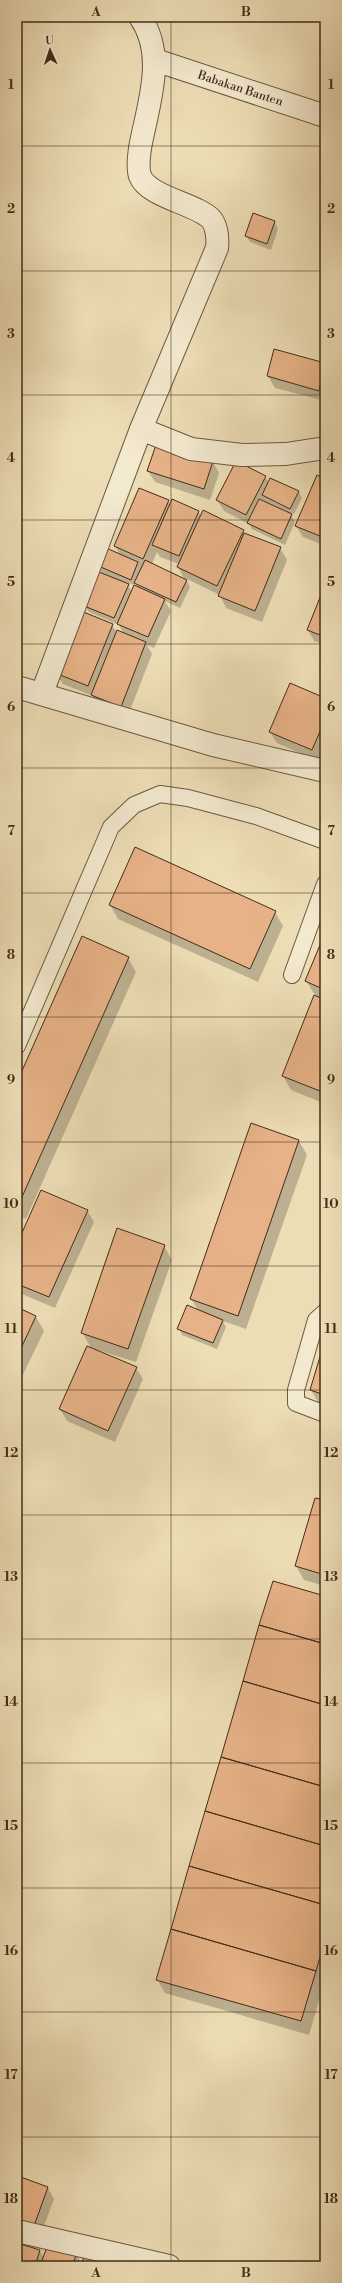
<svg xmlns="http://www.w3.org/2000/svg" width="342" height="2283" viewBox="0 0 342 2283" font-family="'Libre Bodoni',serif">
  <style>
    .shadow { fill: #0003; fill-rule: evenodd }
    .building { fill: #e7b287; stroke: #422c1a }
    .lines { fill: none; stroke-linecap: round; stroke-linejoin: round }
    .service-casing { stroke: #6d5841; stroke-width: 18 }
    .minor-casing { stroke: #6d5841; stroke-width: 24 }
    .service { stroke: #f3e9cf; stroke-width: 16 }
    .minor { stroke: #f3e9cf; stroke-width: 22 }
    .grid { fill: none; stroke: #422c1a; stroke-width: 1; stroke-opacity: 0.55 }
    .labels { text-anchor: middle; dominant-baseline: central; stroke-width: 4; stroke-linejoin: round; paint-order: stroke }
    .street-label { font-size: 12px; fill: #422c1a; stroke: #f3e9cf }
    .neatline { fill: none; stroke: #422c1a; stroke-width: 1.5 }
    .grid-label { font-size: 13px; text-anchor: middle; font-weight: bold; fill: #422c1a }
  </style>
  <rect width="100%" height="100%" fill="#edddb5"/>
  <filter id="stains"><feTurbulence type="fractalNoise" baseFrequency=".005" numOctaves="4"/><feColorMatrix values="0 0 0 0 .2 0 0 0 0 .09 0 0 0 0 .02 0 0 0 .5 -.17"/></filter>
  <radialGradient id="worn" r=".72"><stop offset=".6" stop-color="#630" stop-opacity="0"/><stop offset="1" stop-color="#630" stop-opacity=".3"/></radialGradient>
  <!-- shadow -->
  <path class="shadow" d="M254 215 275 222 278 229 271 250 250 242 246 236Z
    M275 350 325 364V401L275 388 268 376Z
    M213 462 219 473 210 500 155 482 148 471Z
    M265 477 269 483 271 479 299 492 302 498 294 514 290 513 295 522 285 545 252 529 249 524 224 511 217 500Z
    M325 480V546L303 537 296 526Z
    M168 501 171 506 198 511 201 517 243 530 245 535 280 548 287 560 262 622 226 608 220 595 185 578 190 587 180 608 165 601 171 611 154 648 147 645 152 654 127 718 99 707 93 696 63 684 56 673 112 625 117 633 124 634 119 625 89 612 85 606 103 575 97 565 120 555 115 546ZM157 552 160 557 179 564 178 567 185 580 152 564ZM126 582 134 585 135 583 139 589 132 592Z
    M325 588V645L314 641 308 630Z
    M325 699V745L318 761 277 743 270 732Z
    M110 905 275 912 283 926 258 982 118 919Z
    M325 936V1104L291 1090 283 1076 315 995 306 981Z
    M82 937 128 958 136 972 26 1219 17 1215V1085Z
    M299 1141 307 1155 246 1329 223 1321 226 1327 217 1349 182 1335 179 1328 198 1310 191 1299Z
    M87 1210 94 1222 55 1308 17 1292V1247Z
    M164 1246 172 1260 136 1362 91 1348 82 1332Z
    M17 1308 36 1317 44 1331 17 1387Z
    M325 1343V1406L319 1404 311 1390Z
    M136 1368 143 1379 115 1442 67 1421 60 1409Z
    M325 1501V1586L304 1580 296 1566Z
    M325 1597V1980L309 2035 165 1993 157 1979Z
    M19 2177 48 2188 54 2199 40 2237 17 2228V2182Z
    M17 2244 40 2251 44 2258 76 2254 80 2261 78 2266H17Z"/>
  <!-- building -->
  <path class="building" d="M253 213 275 221 267 244 245 236Z
    M274 349 325 363 319 391 267 376Z
    M157 442 213 461 204 489 147 471Z
    M236 461 266 476 246 515 216 500Z
    M317 475 325 479V538L295 526Z
    M270 478 299 491 290 509 262 495Z
    M139 488 169 500 143 559 114 546Z
    M172 499 199 511 179 556 152 545Z
    M259 499 292 514 281 539 247 523Z
    M203 510 244 530 217 586 177 567Z
    M244 533 281 547 255 611 218 596Z
    M104 547 138 562 131 580 96 565Z
    M145 560 187 580 176 602 134 583Z
    M99 572 129 584 114 618 84 606Z
    M134 585 165 599 148 637 117 624Z
    M325 585V637L307 630Z
    M81 611 113 624 88 686 55 673Z
    M117 630 146 642 121 707 91 695Z
    M290 683 325 698V720L312 750 269 732Z
    M135 847 276 911 250 969 109 905Z
    M325 933V990L305 981Z
    M82 936 129 957 18 1206 17 1082Z
    M314 995 325 1000V1093L282 1076Z
    M251 1123 299 1140 238 1316 190 1299Z
    M41 1190 88 1210 49 1297 17 1284V1244Z
    M117 1228 165 1245 128 1349 81 1333Z
    M187 1305 223 1320 213 1343 177 1329Z
    M17 1307 36 1316 17 1357Z
    M325 1340V1395L310 1390Z
    M87 1346 137 1367 108 1431 59 1409Z
    M315 1498 325 1500V1575L295 1566Z
    M273 1581 325 1596V1644L259 1625Z
    M259 1625 325 1644V1705L243 1681Z
    M243 1681 325 1705V1787L221 1757Z
    M221 1757 325 1787V1846L205 1811Z
    M205 1811 325 1846V1905L189 1866Z
    M189 1866 325 1905V1939L316 1971 171 1929Z
    M171 1929 316 1971 301 2021 156 1980Z
    M18 2176 48 2187 34 2226 17 2220Z
    M17 2243 40 2250 35 2266H17Z
    M48 2244 77 2253 72 2266H40Z
    M86 2250 125 2266H81Z"/>
  <g class="lines">
    <defs>
      <path id="service" d="M292 975 325 884
        M17 1046 111 827 134 805 160 794 188 798 256 816 325 841
        M325 1312 316 1320 296 1390V1403L325 1414"/>
      <g id="minor">
        <path id="s1" d="M155 60 325 116"/>
        <path d="M141 429 191 449 242 455 286 454 325 448"/>
        <path d="M17 687 213 745 325 771"/>
        <path d="M42 693 141 429 217 248C218 239 217 226 211 219 197 204 148 197 140 176 137 167 139 157 140 148 148 104 167 56 140 17"/>
        <path d="M17 2231 169 2266"/>
      </g>
    </defs>
    <!-- service casing -->
    <use href="#service" class="service-casing"/>
    <!-- minor casing -->
    <use href="#minor" class="minor-casing"/>
    <!-- service -->
    <use href="#service" class="service"/>
    <!-- minor -->
    <use href="#minor" class="minor"/>
  </g>
  <!-- grid -->
  <path class="grid" d="M171 17V2266M17 146H325M17 271H325M17 395H325M17 520H325M17 644H325M17 768H325M17 893H325M17 1017H325M17 1142H325M17 1266H325M17 1390H325M17 1515H325M17 1639H325M17 1763H325M17 1888H325M17 2012H325M17 2137H325"/>
  <g class="labels">
    <!-- street labels -->
    <g class="street-label">
      <text stroke="none"><textPath href="#s1" startOffset="90">Babakan Banten</textPath></text>
    </g>
  </g>
  <!-- margin -->
  <rect width="342" height="2283" fill="none" stroke="#edddb5" stroke-width="44"/>
  <!-- north arrow -->
  <g transform="translate(50 50) rotate(357)" stroke="#f3e9cf" stroke-width="3" paint-order="stroke">
  <path d="M0-3L7 15L0 10L-7 15Z" fill="#422c1a"/>
  <text y="-6" font-size="11" font-weight="bold" text-anchor="middle" fill="#422c1a">U</text>
  </g>
  <rect x="22" y="22" width="298" height="2239" class="neatline"/>
  <g class="grid-label">
    <text x="96" y="16">A</text>
    <text x="246" y="16">B</text>
    <text x="11" y="89">1</text>
    <text x="331" y="89">1</text>
    <text x="11" y="213">2</text>
    <text x="331" y="213">2</text>
    <text x="11" y="338">3</text>
    <text x="331" y="338">3</text>
    <text x="11" y="462">4</text>
    <text x="331" y="462">4</text>
    <text x="11" y="586">5</text>
    <text x="331" y="586">5</text>
    <text x="11" y="711">6</text>
    <text x="331" y="711">6</text>
    <text x="11" y="835">7</text>
    <text x="331" y="835">7</text>
    <text x="11" y="959">8</text>
    <text x="331" y="959">8</text>
    <text x="11" y="1084">9</text>
    <text x="331" y="1084">9</text>
    <text x="11" y="1208">10</text>
    <text x="331" y="1208">10</text>
    <text x="11" y="1333">11</text>
    <text x="331" y="1333">11</text>
    <text x="11" y="1457">12</text>
    <text x="331" y="1457">12</text>
    <text x="11" y="1581">13</text>
    <text x="331" y="1581">13</text>
    <text x="11" y="1706">14</text>
    <text x="331" y="1706">14</text>
    <text x="11" y="1830">15</text>
    <text x="331" y="1830">15</text>
    <text x="11" y="1955">16</text>
    <text x="331" y="1955">16</text>
    <text x="11" y="2079">17</text>
    <text x="331" y="2079">17</text>
    <text x="11" y="2203">18</text>
    <text x="331" y="2203">18</text>
    <text x="96" y="2277">A</text>
    <text x="246" y="2277">B</text>
  </g>
  <rect width="100%" height="100%" filter="url(#stains)"/>
  <rect width="100%" height="100%" fill="url(#worn)"/>
</svg>
